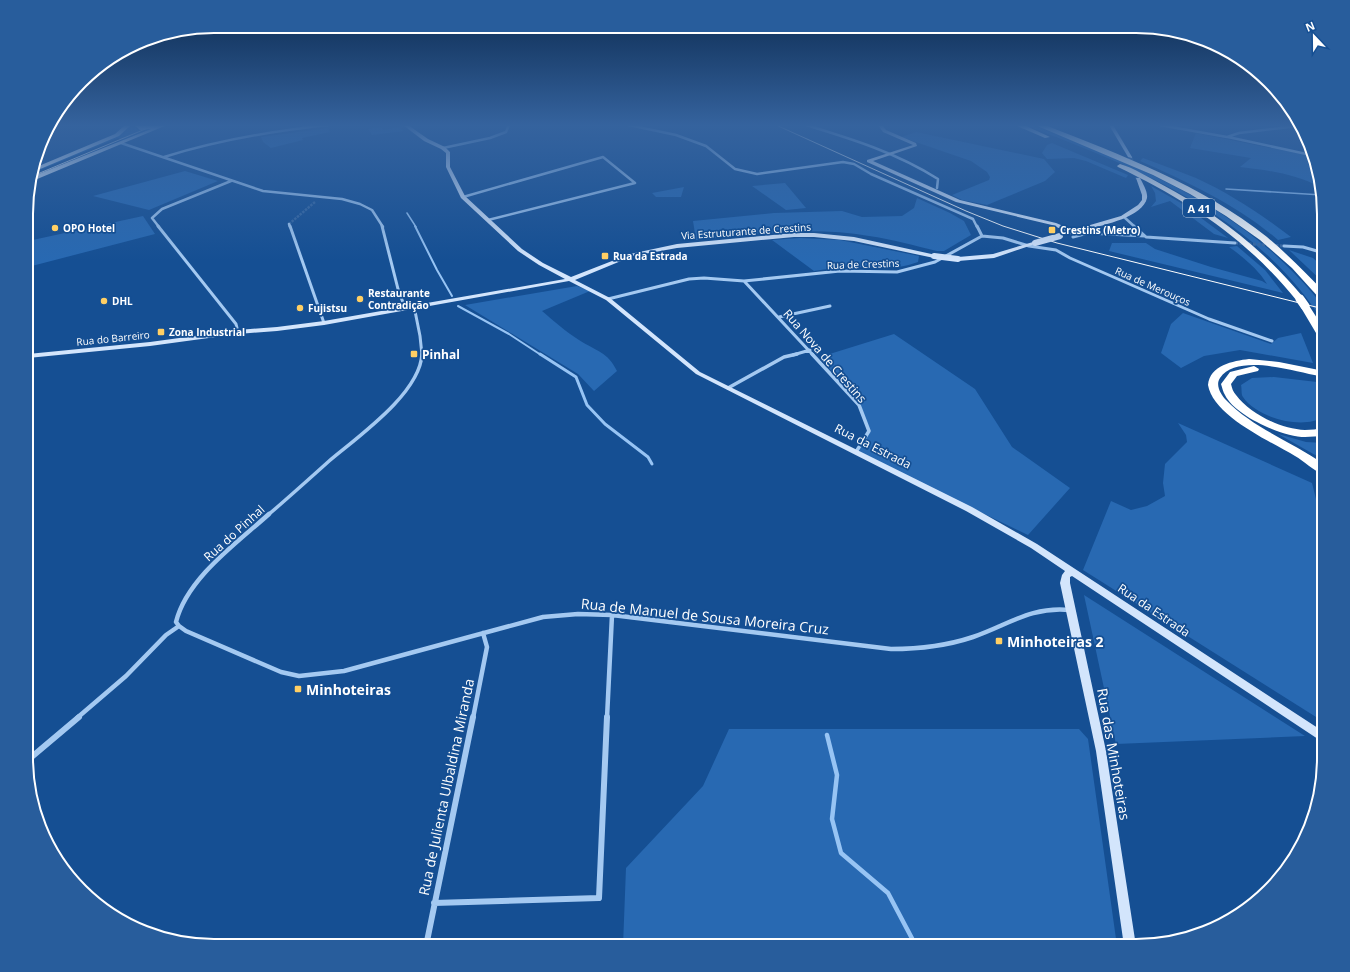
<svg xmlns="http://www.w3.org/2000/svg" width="1350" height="972" viewBox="0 0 1350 972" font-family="'Open Sans',sans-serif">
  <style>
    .green { fill: #2869b2 }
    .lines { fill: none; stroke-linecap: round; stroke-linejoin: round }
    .stream-far3 { stroke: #97c4f4; stroke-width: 1.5 }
    .stream-far2 { stroke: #97c4f4; stroke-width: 2 }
    .stream-far1 { stroke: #97c4f4; stroke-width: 3 }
    .stream { stroke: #97c4f4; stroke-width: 4.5 }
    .street-tunnel-far1 { stroke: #3869a3; stroke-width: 2.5; stroke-dasharray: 2.5 1; stroke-linecap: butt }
    .street-tunnel { stroke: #3869a3; stroke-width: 3; stroke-dasharray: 3 1.5; stroke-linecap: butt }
    .secondary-tunnel { stroke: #3869a3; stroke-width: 4.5; stroke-dasharray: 4.5 2.5; stroke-linecap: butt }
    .highway-tunnel { stroke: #3869a3; stroke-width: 11; stroke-dasharray: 11 5.5; stroke-linecap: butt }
    .street-far4 { stroke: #a4c9f1; stroke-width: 2.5 }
    .street-far3 { stroke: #a4c9f1; stroke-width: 3 }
    .street-far2 { stroke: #a4c9f1; stroke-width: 3.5 }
    .street-far1 { stroke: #a4c9f1; stroke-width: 4.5 }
    .street { stroke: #a4c9f1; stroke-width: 6 }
    .secondary { fill: #d3e5fc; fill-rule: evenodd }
    .primary { fill: #eef5ff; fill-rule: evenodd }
    .highway { fill: #fff; fill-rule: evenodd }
    .tram { stroke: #fff; stroke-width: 1 }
    .secondary-bridge { stroke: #d3e5fc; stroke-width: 6 }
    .highway-bridge { stroke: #fff; stroke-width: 9 }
    .poi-dot { fill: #ffcf64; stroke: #154f93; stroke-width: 1.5 }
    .labels { text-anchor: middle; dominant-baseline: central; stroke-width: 3.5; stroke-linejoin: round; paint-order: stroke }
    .far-poi-label { font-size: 10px; font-weight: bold; fill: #fff; stroke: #154f93; text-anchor: start }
    .far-street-label { font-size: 10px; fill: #fff; stroke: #154f93 }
    .shield { fill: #154f93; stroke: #b9cadf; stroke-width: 1 }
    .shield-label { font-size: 11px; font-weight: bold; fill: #fff }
    .poi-label { font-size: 12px; font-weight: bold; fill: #fff; stroke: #154f93; text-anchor: start }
    .street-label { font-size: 12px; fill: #fff; stroke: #154f93 }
    .near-street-label { font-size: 14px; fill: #fff; stroke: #154f93 }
    .near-poi-label { font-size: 14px; font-weight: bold; fill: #fff; stroke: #154f93; text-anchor: start }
    .rim { fill: none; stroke: #fff; stroke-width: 2 }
  </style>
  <rect width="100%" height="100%" fill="#154f93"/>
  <!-- green -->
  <path class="green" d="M1025 125H1032C1127 161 1222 199 1294 273 1301 280 1320 300 1323 308 1325 312 1324 319 1324 323 1257 216 1138 168 1025 125Z
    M403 126 404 127 400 128 404 131 372 135 368 129 380 127 384 130Z
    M130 127 140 129H154L31 178 32 174 36 175 122 140 118 138 33 173V171L111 139Z
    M328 128 330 132 302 138 303 140 271 148 263 142 261 137Z
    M916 132 1044 159 1055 172 1045 181 987 205 962 200 952 195 989 180 990 177 987 172 971 161 901 137Z
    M1196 133 1311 156 1320 187C1295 174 1267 170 1240 167L1251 158 1190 148Z
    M1052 143 1128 175 1126 178 1086 161 1074 158 1047 159 1042 153 1047 145Z
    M1143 158C1161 165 1179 171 1196 178 1229 193 1261 214 1291 237L1278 240C1239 206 1188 182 1140 161Z
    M185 171 218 181 149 210 93 196Z
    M785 183 806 208 786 210 752 186Z
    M1151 186 1181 203 1228 238 1214 234 1170 201 1151 207 1156 201 1155 193Z
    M684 187 681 197H656L652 193Z
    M917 198 950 213 964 221 971 235 944 251H937C915 246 892 239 869 236 812 226 753 234 696 240L693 221 774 213 842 211 862 217 902 216 914 208Z
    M143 216 155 234 28 267V241Z
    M800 238 840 240 919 256 918 262C897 270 876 268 854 267 841 267 827 269 814 271L772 240Z
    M1112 243H1146L1155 249 1211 267 1262 281 1267 284C1258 269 1243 257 1229 247L1237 246 1265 270 1283 293 1109 251Z
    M1289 250 1313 258 1324 268V283Z
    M577 286 590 291 542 311C554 321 566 332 579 340 596 351 608 352 617 371L594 391 578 374 465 305Z
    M1183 313 1271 344 1278 338 1301 333 1313 363 1240 350 1204 356 1181 368 1161 353 1171 324Z
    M894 334 975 389 1012 447 1070 488 1028 535 856 452 869 431 859 405 820 357Z
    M1274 377 1317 382 1324 396V417C1302 430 1257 418 1243 397 1241 395 1242 389 1241 385L1252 378Z
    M1178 423 1312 483 1324 531V722L1083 570 1111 501 1131 510 1147 506 1165 496 1163 483 1165 464 1187 442 1186 435Z
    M1278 434 1306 442 1324 443V460Z
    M1084 595 1305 736 1116 744Z
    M729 729H1079L1088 739 1117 946H623L626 868 703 786Z"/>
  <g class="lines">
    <!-- stream-far3 -->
    <path class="stream-far3" d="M1226 189 1322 195
      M407 213 416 227"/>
    <!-- stream-far2 -->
    <path class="stream-far2" d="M415 226 437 270 452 296
      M458 306 509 334 541 355"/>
    <!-- stream-far1 -->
    <path class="stream-far1" d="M540 354 576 377 587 405 605 424 648 457 652 464"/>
    <!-- stream -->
    <path class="stream" d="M827 735 837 775 832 819 841 853 888 893 916 946"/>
    <!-- street-tunnel-far1 -->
    <path class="street-tunnel-far1" d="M289 224 315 202"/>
    <!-- street-tunnel -->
    <path class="street-tunnel" d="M1235 243 1284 246"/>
    <!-- secondary-tunnel -->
    <path class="secondary-tunnel" d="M1130 157 1138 179"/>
    <!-- highway-tunnel -->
    <path class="highway-tunnel" d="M1318 377 1324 378"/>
    <!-- street-far4 -->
    <path class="street-far4" d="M629 125 676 135 706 146 735 169 757 174 843 162 854 164 871 174 973 219 977 227
      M806 125C852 139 897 153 938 179L937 188
      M1160 125 1227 137 1239 133 1298 126
      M1228 137 1311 155
      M121 143 263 191 342 199 360 204 372 210 383 227
      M443 148 490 138 506 132 509 125
      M164 157C218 140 272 131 328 125
      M463 197 603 157 635 183 488 220
      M1124 217 1135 227
      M289 224 290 227
      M159 227 152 218 162 209 231 181"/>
    <!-- street-far3 -->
    <path class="street-far3" d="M158 226 236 324 238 332
      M290 226 324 323
      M382 226 398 289 405 308
      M1134 226 1146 237 1235 243
      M982 236 1003 238 1029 246 1056 250 1070 258 1209 319 1272 341
      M1073 237 1088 233 1145 236
      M1284 246 1303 247 1324 253
      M744 281 813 355
      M608 299 689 279 704 278 744 281 840 271 897 272 935 262 982 236 977 226
      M414 306 420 336 422 355
      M779 317 830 306
      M793 355 810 350"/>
    <!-- street-far2 -->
    <path class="street-far2" d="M812 354 859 405 869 431 856 452
      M728 388 784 357 797 354
      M268 515C288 498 308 480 328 462 356 438 420 394 422 354"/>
    <!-- street-far1 -->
    <path class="street-far1" d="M179 626 186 631 281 672 299 676 344 671 543 617 578 614 612 615 891 649C919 649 946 646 973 637 1008 625 1031 606 1070 610
      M179 626 176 622C187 578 237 543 269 514
      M77 718 126 676 166 635 179 626
      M473 718 487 647 483 633
      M607 718 612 615"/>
    <!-- street -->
    <path class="street" d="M28 760 79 717
      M434 903 599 898 607 717
      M426 946 473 717"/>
    <!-- secondary -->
    <path class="secondary" d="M403 125H408L428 139 445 147 450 152V167L465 196 522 249 543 263 571 277 630 254 677 244 794 233H814L854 237 936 255 937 256 934 258 854 241 814 237H794L677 248 633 256 575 280 610 298 700 372 972 507 1037 544 1324 732V743L1072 576 1070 577V583L1106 751 1136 946H1124L1096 751 1060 583 1062 575 1065 571 1031 548 966 511 696 374 606 300 569 281 324 325 277 331 238 334 150 346 28 358V354L150 342 238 330 277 327 324 321 565 279 539 265 518 251 461 198 446 167V153L441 149 424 141Z
      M878 125H882L886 130 916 143 917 146 873 161 960 200 1056 223 1073 230 1121 216 1138 205 1142 200V195L1136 178H1140C1143 184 1148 192 1147 198 1143 217 1104 225 1088 229 1081 231 1074 235 1067 234L1066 233 1068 232 1052 225 956 202 867 162V160L913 145 883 132Z
      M1109 125H1113L1132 157V158L1128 157Z
      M1033 242 1038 243 994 258 958 261 955 259 958 257 993 254Z"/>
    <!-- primary -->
    <path class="primary" d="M125 125H131L119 136 33 172 34 168 115 134Z
      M134 125H167L30 182 31 177 151 129 140 130Z"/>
    <!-- highway -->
    <path class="highway" d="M1015 125H1024L1050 137 1045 138Z
      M1035 125H1045C1121 155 1202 185 1267 237 1287 254 1306 273 1324 292V301L1321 300 1292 268 1260 240 1226 216 1190 194 1153 175Z
      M1120 164C1134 168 1148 177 1161 184 1216 213 1263 249 1303 297L1305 299 1303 301H1297C1246 238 1190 202 1118 167L1117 166Z
      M1305 303 1308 304 1324 329V341L1319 338 1300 306Z
      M1249 359 1279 362 1319 370 1324 372 1323 375 1319 376C1294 371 1237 353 1220 378 1215 385 1221 395 1226 400 1253 428 1292 442 1324 464V474C1313 471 1304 461 1295 456 1270 441 1213 416 1208 385 1210 365 1233 361 1249 359Z
      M1254 366 1259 369 1258 371 1237 376 1231 384C1232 388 1233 392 1236 395 1250 414 1281 429 1305 430 1311 430 1317 429 1324 428V436C1317 436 1311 437 1305 437 1283 437 1235 416 1225 395 1223 392 1222 387 1221 384L1230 372Z"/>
    <!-- tram -->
    <path class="tram" d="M776 125 966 211 1003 226 1057 243 1324 309
      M35 175 155 125"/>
    <!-- secondary-bridge -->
    <path class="secondary-bridge" d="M1035 243 1060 236
      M934 256 958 259"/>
    <!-- highway-bridge -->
    <path class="highway-bridge" d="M1300 299 1305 306"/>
  </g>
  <!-- sky -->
  <linearGradient id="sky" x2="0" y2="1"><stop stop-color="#0c2b51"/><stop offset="0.48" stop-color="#35639e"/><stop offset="1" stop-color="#35639e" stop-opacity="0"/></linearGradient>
  <rect width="1350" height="261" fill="url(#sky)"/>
  <!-- markers -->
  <g class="poi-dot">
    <circle cx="55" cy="228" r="4"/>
    <rect x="1048" y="226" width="8" height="8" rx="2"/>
    <rect x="601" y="252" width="8" height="8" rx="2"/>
    <circle cx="360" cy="299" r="4"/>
    <circle cx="104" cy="301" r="4"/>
    <circle cx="300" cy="308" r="4"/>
    <rect x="157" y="328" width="8" height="8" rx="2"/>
    <rect x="410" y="350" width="8" height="8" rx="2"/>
    <rect x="995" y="637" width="8" height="8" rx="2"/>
    <rect x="294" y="685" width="8" height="8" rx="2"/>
  </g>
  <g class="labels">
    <!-- far-poi labels -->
    <g class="far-poi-label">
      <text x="63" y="228">OPO Hotel</text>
      <text x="1060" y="230">Crestins (Metro)</text>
      <text x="613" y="256">Rua da Estrada</text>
      <text x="368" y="293">Restaurante<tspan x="368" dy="12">Contradição</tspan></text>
      <text x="112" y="301">DHL</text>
      <text x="308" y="308">Fujistsu</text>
      <text x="169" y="332">Zona Industrial</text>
    </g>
    <!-- far-street labels -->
    <g class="far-street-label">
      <text transform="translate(746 231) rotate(-4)">Via Estruturante de Crestins</text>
      <text transform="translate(863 264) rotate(-2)">Rua de Crestins</text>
      <text transform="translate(1153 286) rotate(24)">Rua de Merouços</text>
      <text transform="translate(113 338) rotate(-6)">Rua do Barreiro</text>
    </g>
    <!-- shield labels -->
    <rect class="shield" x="1183" y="199" width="32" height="18" rx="3"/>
    <g class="shield-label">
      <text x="1199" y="208">A 41</text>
    </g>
    <!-- poi labels -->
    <g class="poi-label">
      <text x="422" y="354">Pinhal</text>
    </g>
    <!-- street labels -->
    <g class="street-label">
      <text transform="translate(825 356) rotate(49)">Rua Nova de Crestins</text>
      <text transform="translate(873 446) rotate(27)">Rua da Estrada</text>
      <text transform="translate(234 533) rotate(-42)">Rua do Pinhal</text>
      <text transform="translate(1154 610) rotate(34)">Rua da Estrada</text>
    </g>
    <!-- near-street labels -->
    <g class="near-street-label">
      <text transform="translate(705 616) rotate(6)">Rua de Manuel de Sousa Moreira Cruz</text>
      <text transform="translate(1114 754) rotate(80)">Rua das Minhoteiras</text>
      <text transform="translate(446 787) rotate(-78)">Rua de Julienta Ulbaldina Miranda</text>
    </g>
    <!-- near-poi labels -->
    <g class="near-poi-label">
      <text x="1007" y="641">Minhoteiras 2</text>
      <text x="306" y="689">Minhoteiras</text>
    </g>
  </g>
  <!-- crop -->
  <path d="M0 0H1350V972H0ZM214 33H1136A181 181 0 0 1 1317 214V758A181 181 0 0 1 1136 939H214A181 181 0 0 1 33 758V214A181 181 0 0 1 214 33Z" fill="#285d9c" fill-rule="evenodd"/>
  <path class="rim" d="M214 33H1136A181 181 0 0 1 1317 214V758A181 181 0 0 1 1136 939H214A181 181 0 0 1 33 758V214A181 181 0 0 1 214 33Z"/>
  <!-- north arrow -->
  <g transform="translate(1314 36) rotate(338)" stroke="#154f93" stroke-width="3" paint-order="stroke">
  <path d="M0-3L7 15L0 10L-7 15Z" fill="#ffffff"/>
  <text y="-6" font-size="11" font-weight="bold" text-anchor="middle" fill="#ffffff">N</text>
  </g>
</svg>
